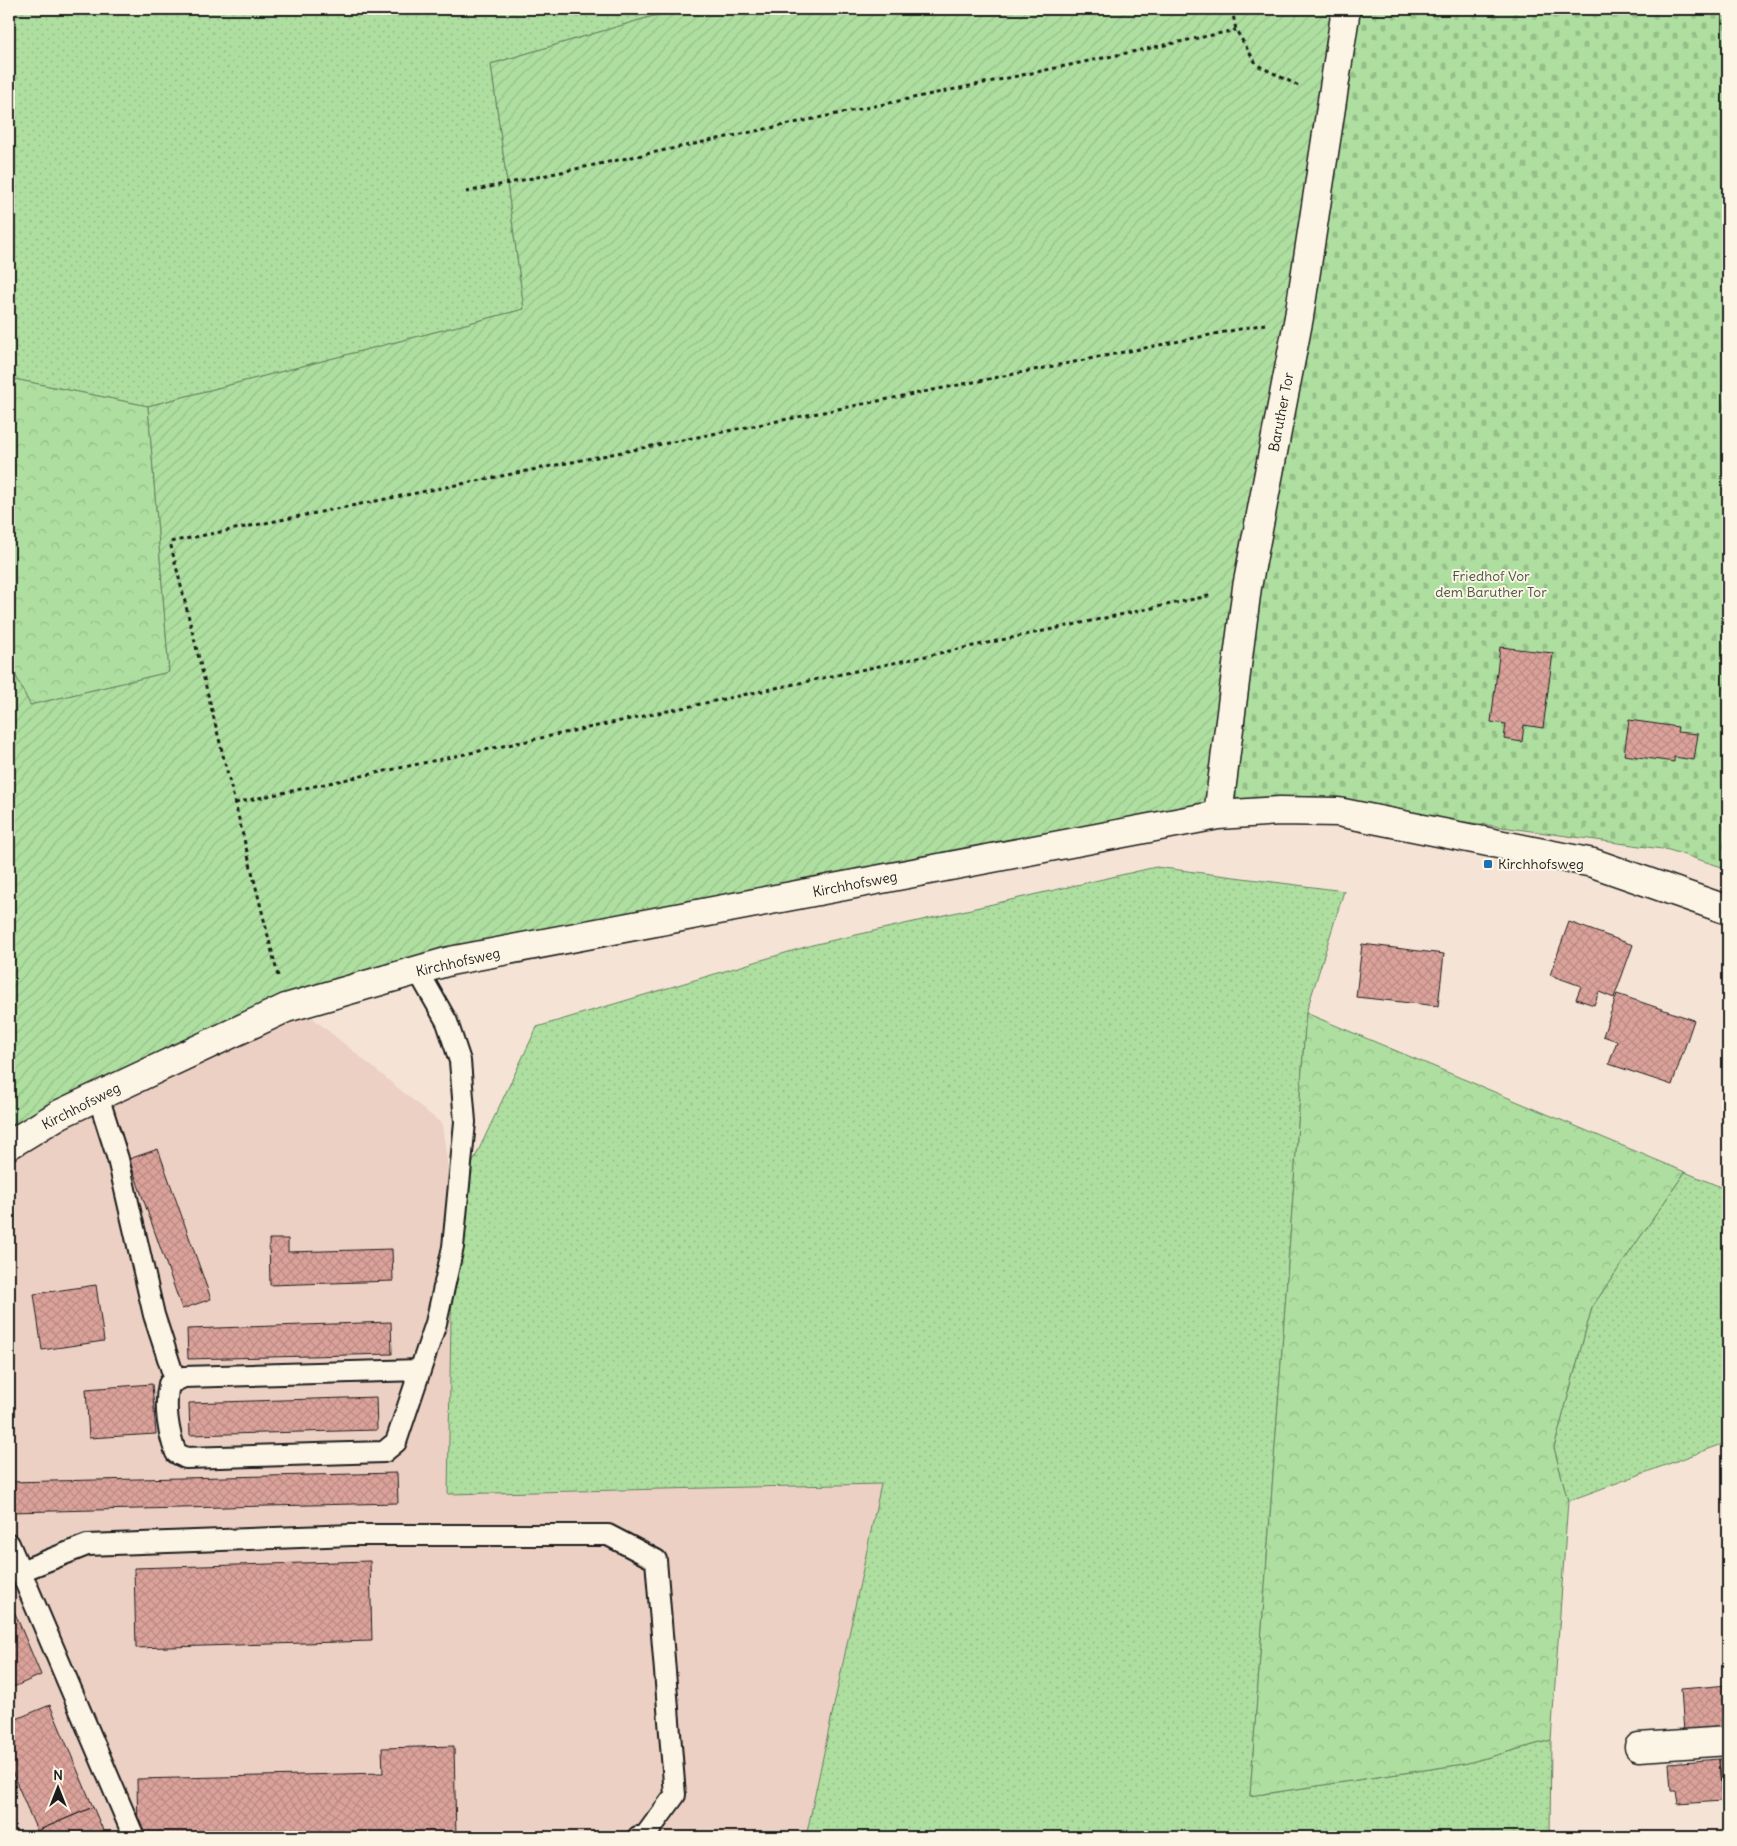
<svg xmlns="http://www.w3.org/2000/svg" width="1737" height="1846" viewBox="0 0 1737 1846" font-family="Delius,sans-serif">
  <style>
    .built { fill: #edd0c4 }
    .grass { fill: url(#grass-dots); stroke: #657e5e }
    .forest { fill: url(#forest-crowns); stroke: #657e5e }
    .cemetery { fill: url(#cemetery-stones); stroke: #657e5e }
    .garden { fill: url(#garden-furrows); stroke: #657e5e }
    .building { fill: url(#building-cross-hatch); stroke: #1c1c1c }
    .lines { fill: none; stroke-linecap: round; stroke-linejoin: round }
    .service-casing { stroke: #1c1c1c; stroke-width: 24 }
    .minor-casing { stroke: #1c1c1c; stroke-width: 31 }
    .path { stroke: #1c1c1c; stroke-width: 3; stroke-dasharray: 4 4; stroke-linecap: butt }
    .service { stroke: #fcf5e5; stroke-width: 20 }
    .minor { stroke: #fcf5e5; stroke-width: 28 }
    .poi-dot { fill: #1f6fb2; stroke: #fcf5e5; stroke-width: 2 }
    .labels { text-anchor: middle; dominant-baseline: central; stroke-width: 4; stroke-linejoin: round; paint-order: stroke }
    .street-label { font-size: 14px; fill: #1c1c1c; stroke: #fcf5e5 }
    .park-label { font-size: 14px; fill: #485644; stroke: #fcf5e5 }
    .poi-label { font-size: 14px; fill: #1c1c1c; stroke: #fcf5e5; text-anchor: start }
  </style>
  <defs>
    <pattern id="grass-dots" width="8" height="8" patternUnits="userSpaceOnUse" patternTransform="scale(1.25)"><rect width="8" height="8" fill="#aedfa0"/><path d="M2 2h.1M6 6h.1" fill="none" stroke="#95bf89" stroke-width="1.8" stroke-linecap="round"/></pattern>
    <pattern id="forest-crowns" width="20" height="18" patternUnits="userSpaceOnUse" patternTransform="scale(1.25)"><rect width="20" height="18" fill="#aedfa0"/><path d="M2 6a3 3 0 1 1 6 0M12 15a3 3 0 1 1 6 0" fill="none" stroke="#95bf89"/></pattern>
    <pattern id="cemetery-stones" width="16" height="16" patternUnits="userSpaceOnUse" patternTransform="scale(1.25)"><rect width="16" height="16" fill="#aedfa0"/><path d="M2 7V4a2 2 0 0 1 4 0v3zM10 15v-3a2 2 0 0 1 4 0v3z" fill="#95bf89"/></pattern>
    <pattern id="garden-furrows" width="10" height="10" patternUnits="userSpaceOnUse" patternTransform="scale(1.25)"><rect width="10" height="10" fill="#aedfa0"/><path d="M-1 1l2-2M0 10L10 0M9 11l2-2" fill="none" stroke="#95bf89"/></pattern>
    <pattern id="building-cross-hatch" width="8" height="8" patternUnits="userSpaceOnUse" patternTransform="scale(1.25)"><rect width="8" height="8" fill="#dba29a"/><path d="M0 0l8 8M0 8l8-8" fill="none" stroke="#bb8b84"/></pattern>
  </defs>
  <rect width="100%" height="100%" fill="#f5e4d6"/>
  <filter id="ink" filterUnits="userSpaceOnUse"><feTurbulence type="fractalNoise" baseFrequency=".02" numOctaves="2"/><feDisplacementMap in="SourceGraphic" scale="10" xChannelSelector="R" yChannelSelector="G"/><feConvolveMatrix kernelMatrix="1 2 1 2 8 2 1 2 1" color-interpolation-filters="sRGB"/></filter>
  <g filter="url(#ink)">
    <!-- built -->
    <path class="built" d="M297 1005 442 1124 453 1204 448 1494 881 1483 806 1837H17L9 1822V1157Z"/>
    <!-- grass -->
    <path class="grass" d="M9 9H677L491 64 524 309 148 406 9 378Z
      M1156 867 1344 891 1306 1013 1250 1796 1464 1764 1551 1740 1550 1837H806L881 1484 448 1494 453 1204 537 1027 812 945Z
      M1685 1172 1728 1190V1442L1568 1501 1554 1448 1592 1307Z"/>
    <!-- forest -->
    <path class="forest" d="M9 378 148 406 169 672 30 705 9 662Z
      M1306 1013 1685 1172 1592 1307 1554 1448 1568 1501 1551 1740 1464 1764 1250 1796Z"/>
    <!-- cemetery -->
    <path class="cemetery" d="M1359 9H1728V869L1669 850 1378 810H1207Z"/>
    <!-- garden -->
    <path class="garden" d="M677 9H1359L1207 810 297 1005 9 1145V662L30 705 169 672 148 406 524 309 491 64Z"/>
    <!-- building -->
    <path class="building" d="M1500 647 1553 653 1543 728 1524 725 1522 742 1504 739 1506 724 1491 722Z
      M1629 720 1678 727 1677 732 1698 734 1694 760 1674 757V762L1624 755Z
      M1569 922 1633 945 1614 998 1599 992 1594 1005 1576 999 1581 986 1550 975Z
      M1362 944 1444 954 1438 1006 1356 997Z
      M1617 994 1694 1020 1672 1085 1609 1064 1617 1041 1603 1036Z
      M158 1149 211 1299 182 1309 129 1159Z
      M269 1239H288V1252L392 1249 393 1281 270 1285Z
      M96 1285 104 1341 42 1350 34 1294Z
      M391 1322 392 1354 188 1359 187 1329Z
      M152 1384 156 1434 89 1438 86 1389Z
      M376 1397 377 1430 190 1435 189 1403Z
      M397 1473 398 1503 9 1512V1482Z
      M370 1561 372 1641 136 1648 134 1568Z
      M9 1599 41 1675 9 1689Z
      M1728 1685V1729L1684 1733 1681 1689Z
      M50 1705 93 1807 37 1831 9 1765V1722Z
      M454 1746 456 1837H138L137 1779 383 1773 382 1748Z
      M1719 1759 1722 1801 1678 1804 1676 1791H1671L1669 1763Z
      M1719 1759H1728V1801H1722Z
      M93 1807 106 1837H39L37 1831Z"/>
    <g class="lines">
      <defs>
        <path id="service" d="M418 971 447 1022 460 1061 465 1122 453 1247 436 1323 396 1442 384 1452 186 1458 176 1453C168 1432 164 1406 169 1384L184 1377 420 1370
          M98 1096 118 1159 154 1315 175 1380
          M9 1544 134 1837
          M21 1571 87 1545 352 1535H608L656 1560 675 1795 645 1836 638 1837"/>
        <path id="minor" d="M1218 815 1247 587 1299 317 1346 9
          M9 1145 60 1114 286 1008 450 961 1218 815 1280 811 1338 812 1593 863 1728 910
          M1639 1747 1728 1741"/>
      </defs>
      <!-- service casing -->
      <use href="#service" class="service-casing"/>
      <!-- minor casing -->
      <use href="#minor" class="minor-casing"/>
      <!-- path -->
      <path class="path" d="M1232 9 1236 30 1257 65 1301 87
        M466 192 1236 30
        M235 803 1213 595
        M278 976 170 542 1265 324"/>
      <!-- service -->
      <use href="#service" class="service"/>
      <!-- minor -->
      <use href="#minor" class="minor"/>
    </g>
  </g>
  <!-- markers -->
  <rect class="poi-dot" x="1483" y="859" width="10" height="10" rx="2.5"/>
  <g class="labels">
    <!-- street labels -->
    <g class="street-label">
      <text transform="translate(1281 412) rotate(-79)">Baruther Tor</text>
      <text transform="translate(855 884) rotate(-11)">Kirchhofsweg</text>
      <text transform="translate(458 962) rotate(-13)">Kirchhofsweg</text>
      <text transform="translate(81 1106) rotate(-27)">Kirchhofsweg</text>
    </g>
    <!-- park labels -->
    <g class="park-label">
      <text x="1491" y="576">Friedhof Vor<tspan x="1491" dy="16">dem Baruther Tor</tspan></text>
    </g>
    <!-- poi labels -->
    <g class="poi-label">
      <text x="1498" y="864">Kirchhofsweg</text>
    </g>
  </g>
  <!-- margin -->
  <rect width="1737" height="1846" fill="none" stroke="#fcf5e5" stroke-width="30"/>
  <rect x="15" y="15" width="1707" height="1816" fill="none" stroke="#1c1c1c" stroke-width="2" filter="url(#ink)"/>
  <!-- north arrow -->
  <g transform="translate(58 1788)" stroke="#fcf5e5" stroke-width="4" paint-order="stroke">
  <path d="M0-4L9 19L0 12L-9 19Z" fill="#1c1c1c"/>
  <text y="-8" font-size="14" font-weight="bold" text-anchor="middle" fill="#1c1c1c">N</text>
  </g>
</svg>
